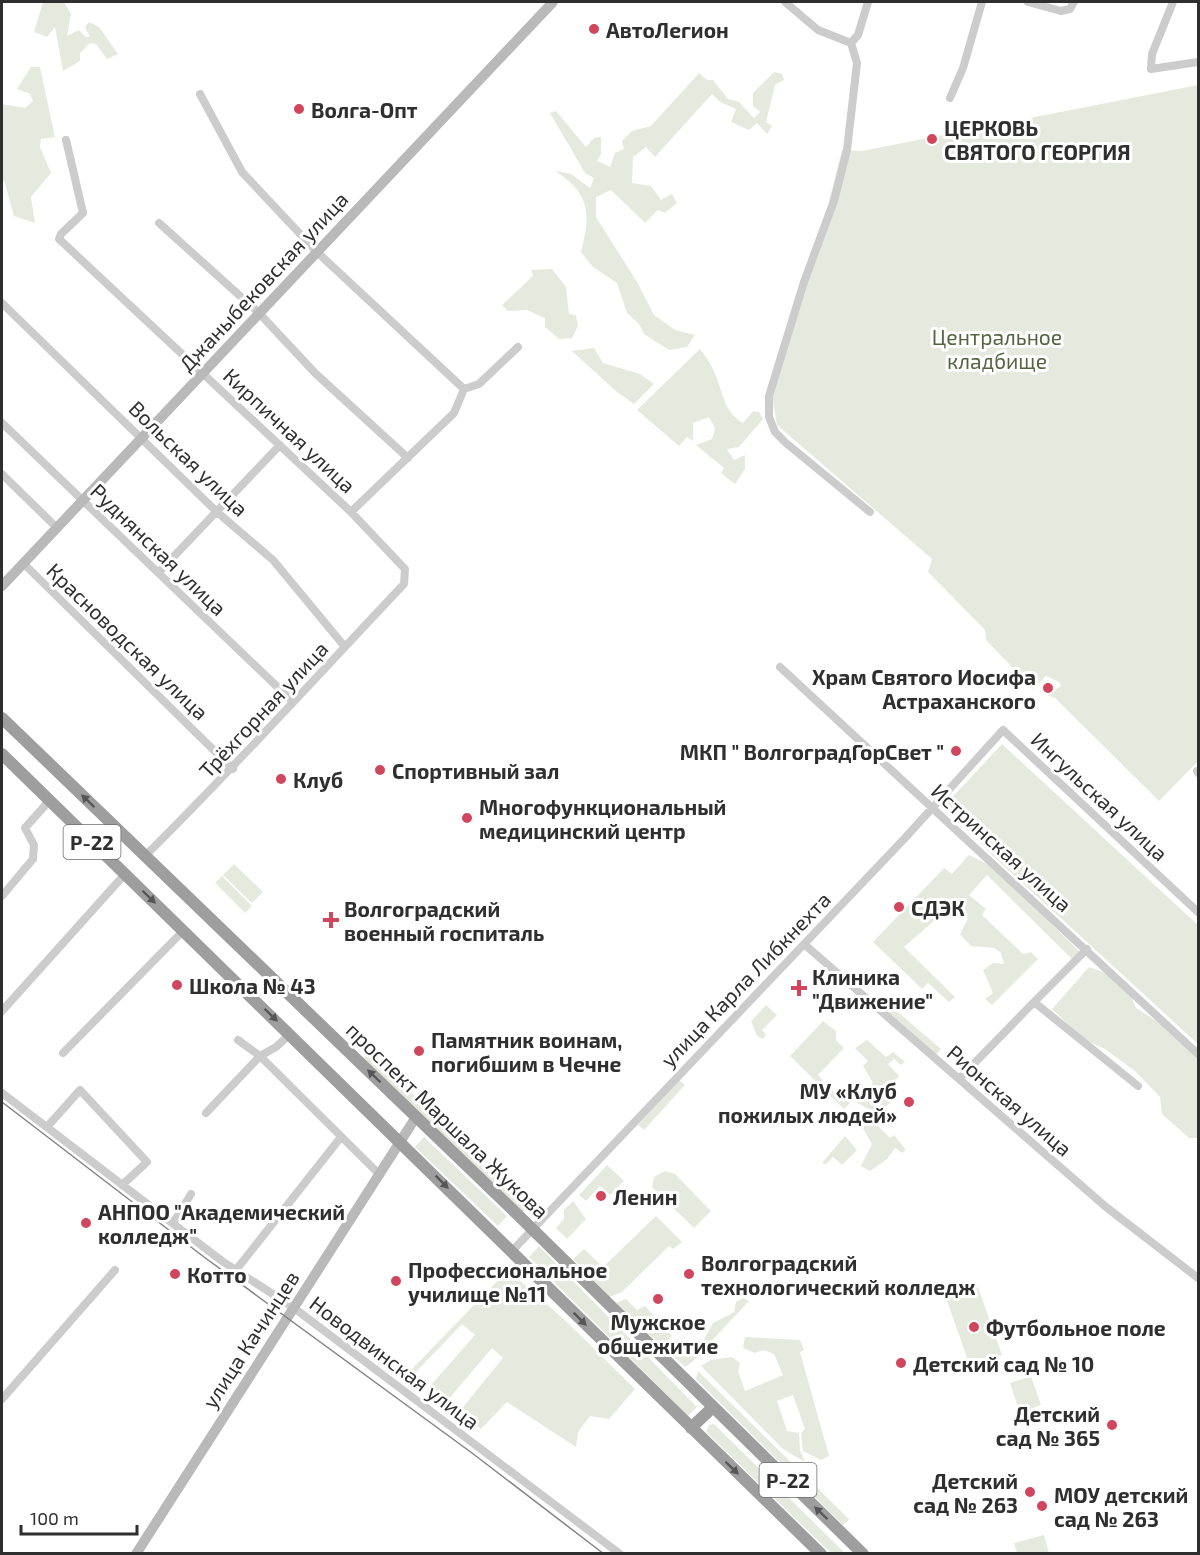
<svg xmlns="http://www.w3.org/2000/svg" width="1200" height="1555" viewBox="0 0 1200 1555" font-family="'Exo 2',sans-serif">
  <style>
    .green { fill: #e6eade }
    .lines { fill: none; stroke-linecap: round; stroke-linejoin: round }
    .minor { stroke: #ccc; stroke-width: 8 }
    .secondary { stroke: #b9b9b9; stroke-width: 10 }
    .trunk { stroke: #9e9e9e; stroke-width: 12 }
    .tram { stroke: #848484; stroke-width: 1.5 }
    .oneway { fill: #565656 }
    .poi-dot { fill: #d0465d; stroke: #fff; stroke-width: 2 }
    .labels { text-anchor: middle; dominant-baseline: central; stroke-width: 6; stroke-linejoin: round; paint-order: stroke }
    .shield { fill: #fff; stroke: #6d6d6d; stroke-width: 1.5 }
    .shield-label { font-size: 20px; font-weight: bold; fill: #2f2f2f }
    .poi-label { font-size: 21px; font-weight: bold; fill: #2f2f2f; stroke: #fff; text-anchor: start }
    .street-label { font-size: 21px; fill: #2f2f2f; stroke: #fff }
    .park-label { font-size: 21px; fill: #556541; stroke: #fff }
  </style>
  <rect width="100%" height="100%" fill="#fff"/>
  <!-- green -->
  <path class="green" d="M43 2H64L71 14 67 36 79 30 86 37H90L85 27 89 22 99 27 118 54 107 59 96 44 90 43 80 53V61L63 71 55 27 47 37 34 32Z
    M31 67H40L55 137 41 139 40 147 51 173 31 197 35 223 14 216 4 180 2 183V104L25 108 33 101 30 94 17 89Z
    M774 72 782 74 784 80 775 85 766 122 772 126 767 134 757 123 749 130 731 122 736 109 720 102 712 94 655 157 646 147 633 157 632 183 651 186 661 200 672 194 677 203 665 213 658 210 645 223 611 190 596 197V217L637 282 654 315 675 330 695 335 687 347 669 350 644 334 639 324 627 313 617 283 593 267 581 252C591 214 590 193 555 171L571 174 590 188 594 178 585 173 550 113 556 111 586 147 594 138 601 137V154L597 161 610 167 615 153 624 149 622 141 632 131 651 126 699 73 707 80H713L728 99 739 102 754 118 760 112 753 106V93Z
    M1198 85V761L1159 801 1055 698 1047 695 1061 686 1059 682 1046 676 1033 689 986 640 985 630 928 572 932 559 777 425 772 395 807 286 802 277 828 205 842 150 862 151Z
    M552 269 566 287 569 314 576 315 578 326 572 338 559 339 545 327V318L527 310 508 311 502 305 533 276 531 270Z
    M594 348 603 363 640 374 654 384 634 404 617 392 572 351Z
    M700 349C706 357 712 365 715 374 724 394 723 411 743 423L753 411 759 412 763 419 739 447 727 449 734 460 745 455V469L735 484 721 473 724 468 696 445 712 439 715 428 709 417 693 423V441L687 437 679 446 637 410Z
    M1002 744 1198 925V1044L993 856 944 806Z
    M969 855 993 867 1080 952 1072 959 987 875 969 895 986 909 982 915 1023 954 1031 952 1038 959 992 1005 985 999 993 993 983 970 993 963 1004 964 1001 953 994 948 971 946 960 934 968 919 950 907 904 947 955 997 949 1002 928 983 922 989 873 942 944 868 952 874Z
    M234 864 263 892 252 903 223 875Z
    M222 876 252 906 245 913 215 883Z
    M1089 967 1108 974 1131 996 1136 1008 1163 1025 1198 1059V1138H1189L1162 1114 1160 1097 1136 1072 1105 1049 1085 1040 1052 1009Z
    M886 1002 941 1049 935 1056 880 1009Z
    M766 1005 777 1015 762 1030 766 1035 763 1039 757 1036 751 1021Z
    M823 1021 836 1031V1040L844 1048 818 1075 834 1092 836 1091 850 1103 844 1109 790 1056Z
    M867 1040 886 1057 893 1052 905 1062 901 1065 894 1059 888 1064 899 1076 893 1083 883 1084 892 1101 878 1114 854 1101 873 1083 863 1066 868 1061 855 1048Z
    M370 1052 527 1207 523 1212 363 1058Z
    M679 1080 685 1085 644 1130 638 1125Z
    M866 1120 874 1122 890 1138 894 1135 906 1150 902 1153 895 1148 887 1159 870 1171 861 1166 872 1144 861 1125Z
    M845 1136 857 1150 842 1165 833 1157 826 1164 822 1163Z
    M424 1137 507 1216 498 1226 415 1147Z
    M607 1165 624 1181 610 1195 600 1186 586 1201 579 1195Z
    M665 1171 675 1174 711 1211 694 1228 652 1187 654 1177Z
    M573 1201 586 1219 567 1239 556 1228 564 1219V1210Z
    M656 1216 682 1242 673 1249 669 1246 622 1292 609 1297 573 1259 584 1249 603 1267Z
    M539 1246 697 1407 688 1416 529 1257Z
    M508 1270 568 1323 635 1389 609 1419 590 1416 578 1432 576 1447 507 1402 481 1429 459 1412 503 1358 492 1348 447 1401 431 1385 475 1335 462 1324 414 1374 410 1371Z
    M978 1287 1002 1355 970 1366 946 1298Z
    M743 1298 749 1301 692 1362 685 1367 673 1356 680 1351 684 1353 690 1347 699 1348 713 1323 734 1312 736 1302Z
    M626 1299 637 1310 645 1306 672 1336 668 1340 676 1349 671 1355 616 1303Z
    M745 1337 800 1340 804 1350 800 1352 829 1456 821 1460 803 1451 801 1433 805 1429 793 1395 777 1401 787 1431 799 1433 800 1450 805 1462 783 1449 701 1366 711 1360 732 1357 740 1363 738 1371 745 1391 783 1375 774 1354 764 1350 755 1353 743 1348Z
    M698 1371 849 1519V1520L843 1525 696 1379Z
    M1031 1376 1041 1405 1020 1413 1010 1383Z
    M714 1424 845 1553H831L706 1432 709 1425Z
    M1044 1535 1049 1553H1017L1014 1543Z"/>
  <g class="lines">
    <!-- minor -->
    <path class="minor" d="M785 2 818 30 851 43
      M1028 2 1061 11 1070 9 1074 2
      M1173 2 1152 54 1151 69 1198 62
      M851 43 857 63 847 150 834 201 804 282 769 396V417L775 432 786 443 870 512
      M851 43 858 35 868 2
      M200 94 242 172 317 252 464 389
      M950 98 963 68 982 2
      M66 140 83 213 61 234 59 239 351 512 405 569 404 584C318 675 234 768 145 856
      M159 223 259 313 315 373 408 458
      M2 303 217 512 273 560 345 647
      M2 423 292 701
      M2 474 56 527
      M351 512 454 413 464 389 479 384 518 347
      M23 563 233 769
      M159 572 280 445
      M780 667 1198 1054
      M1197 771 1198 773
      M2 896 33 859 34 845 25 828 49 801
      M804 944 1106 1207 1198 1278
      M1087 949 1034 1002 1138 1086
      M2 1011 125 874
      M238 1040 260 1056 379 1174
      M63 1053 183 931
      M959 1079 1034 1002
      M2 1093 222 1261 294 1308 620 1554
      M206 1113 260 1056 276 1047 290 1034
      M47 1127 80 1090 147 1162 122 1185
      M173 1223 191 1194
      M511 1252 905 838 1003 730 1198 912
      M236 1270 341 1137
      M2 1399 115 1270"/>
    <!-- secondary -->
    <path class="secondary" d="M2 586 553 2
      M136 1554 416 1117"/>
    <!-- trunk -->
    <path class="trunk" d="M2 718 517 1214 863 1554
      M2 754 821 1554
      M691 1428 713 1407"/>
    <!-- tram -->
    <path class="tram" d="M2 1102 204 1257 472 1453 604 1554"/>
  </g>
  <!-- one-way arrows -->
  <defs><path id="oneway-solid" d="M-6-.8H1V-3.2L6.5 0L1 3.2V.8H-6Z" transform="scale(1.5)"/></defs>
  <g class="oneway">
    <use href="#oneway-solid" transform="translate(88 801) rotate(-136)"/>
    <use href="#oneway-solid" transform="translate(149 897) rotate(44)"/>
    <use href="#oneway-solid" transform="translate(271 1015) rotate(44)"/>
    <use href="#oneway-solid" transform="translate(374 1076) rotate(-136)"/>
    <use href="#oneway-solid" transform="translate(442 1182) rotate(45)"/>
    <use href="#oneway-solid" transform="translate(580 1319) rotate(45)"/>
    <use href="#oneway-solid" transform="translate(732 1468) rotate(44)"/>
    <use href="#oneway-solid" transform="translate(821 1513) rotate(-136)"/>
  </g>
  <!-- markers -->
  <g class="poi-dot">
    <circle cx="594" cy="29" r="6"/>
    <circle cx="299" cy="109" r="6"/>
    <circle cx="932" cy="139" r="6"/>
    <circle cx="1048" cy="688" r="6"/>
    <circle cx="956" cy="751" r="6"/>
    <circle cx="380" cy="770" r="6"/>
    <circle cx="281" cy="779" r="6"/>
    <circle cx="467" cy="818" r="6"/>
    <circle cx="899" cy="907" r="6"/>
    <path d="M328 911h6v6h6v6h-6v6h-6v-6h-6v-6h6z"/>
    <circle cx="177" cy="985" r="6"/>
    <path d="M796 979h6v6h6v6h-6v6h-6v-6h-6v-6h6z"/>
    <circle cx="419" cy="1051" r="6"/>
    <circle cx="909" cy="1102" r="6"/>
    <circle cx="601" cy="1196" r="6"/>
    <circle cx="86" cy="1223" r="6"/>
    <circle cx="175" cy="1274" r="6"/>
    <circle cx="689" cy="1274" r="6"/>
    <circle cx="396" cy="1281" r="6"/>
    <circle cx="658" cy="1299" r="6"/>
    <circle cx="974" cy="1327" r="6"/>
    <circle cx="901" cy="1363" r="6"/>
    <circle cx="1112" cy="1425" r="6"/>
    <circle cx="1030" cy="1492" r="6"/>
    <circle cx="1042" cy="1506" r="6"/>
  </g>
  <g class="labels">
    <!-- shield labels -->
    <g class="shield">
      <rect x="63.5" y="825" width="57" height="34" rx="4.5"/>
      <rect x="759.5" y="1463" width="57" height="34" rx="4.5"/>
    </g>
    <g class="shield-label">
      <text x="92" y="842">Р-22</text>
      <text x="788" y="1480">Р-22</text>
    </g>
    <!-- poi labels -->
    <g class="poi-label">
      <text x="606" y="29">АвтоЛегион</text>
      <text x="311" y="109">Волга-Опт</text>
      <text x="944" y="127">ЦЕРКОВЬ<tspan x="944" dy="24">СВЯТОГО ГЕОРГИЯ</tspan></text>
      <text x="1036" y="676" text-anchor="end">Храм Святого Иосифа<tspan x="1036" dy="24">Астраханского</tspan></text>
      <text x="944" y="751" text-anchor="end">МКП " ВолгоградГорСвет "</text>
      <text x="392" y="770">Спортивный зал</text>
      <text x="293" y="779">Клуб</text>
      <text x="479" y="806">Многофункциональный<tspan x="479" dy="24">медицинский центр</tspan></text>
      <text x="911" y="907">СДЭК</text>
      <text x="344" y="908">Волгоградский<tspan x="344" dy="24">военный госпиталь</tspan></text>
      <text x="812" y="976">Клиника<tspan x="812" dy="24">"Движение"</tspan></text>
      <text x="189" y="985">Школа № 43</text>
      <text x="431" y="1039">Памятник воинам,<tspan x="431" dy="24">погибшим в Чечне</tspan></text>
      <text x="897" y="1090" text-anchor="end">МУ «Клуб<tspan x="897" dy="24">пожилых людей»</tspan></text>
      <text x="613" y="1196">Ленин</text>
      <text x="98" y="1211">АНПОО "Академический<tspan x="98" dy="24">колледж"</tspan></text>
      <text x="701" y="1262">Волгоградский<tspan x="701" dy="24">технологический колледж</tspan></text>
      <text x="408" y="1269">Профессиональное<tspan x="408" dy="24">училище №11</tspan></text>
      <text x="187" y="1274">Котто</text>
      <text x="658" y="1321" text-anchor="middle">Мужское<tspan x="658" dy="24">общежитие</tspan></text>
      <text x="986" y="1327">Футбольное поле</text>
      <text x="913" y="1363">Детский сад № 10</text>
      <text x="1100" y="1413" text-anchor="end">Детский<tspan x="1100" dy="24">сад № 365</tspan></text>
      <text x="1018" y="1480" text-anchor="end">Детский<tspan x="1018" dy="24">сад № 263</tspan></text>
      <text x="1054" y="1494">МОУ детский<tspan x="1054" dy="24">сад № 263</tspan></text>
    </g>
    <!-- street labels -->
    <g class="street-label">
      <text transform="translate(263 281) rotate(-47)">Джаныбековская улица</text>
      <text transform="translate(290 430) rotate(43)">Кирпичная улица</text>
      <text transform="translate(189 458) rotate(44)">Вольская улица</text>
      <text transform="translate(159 549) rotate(44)">Руднянская улица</text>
      <text transform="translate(128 641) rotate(44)">Красноводская улица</text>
      <text transform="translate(263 709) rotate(-47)">Трёхгорная улица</text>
      <text transform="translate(1100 796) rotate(43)">Ингульская улица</text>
      <text transform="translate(1002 847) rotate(42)">Истринская улица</text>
      <text transform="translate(745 979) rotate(-46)">улица Карла Либкнехта</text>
      <text transform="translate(1010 1100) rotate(41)">Рионская улица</text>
      <text transform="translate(448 1120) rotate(44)">проспект Маршала Жукова</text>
      <text transform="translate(250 1339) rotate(-57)">улица Качинцев</text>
      <text transform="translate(395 1362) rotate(37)">Новодвинская улица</text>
    </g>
    <!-- park labels -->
    <g class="park-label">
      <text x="997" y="336">Центральное<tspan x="997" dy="24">кладбище</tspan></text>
    </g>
  </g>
  <!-- border -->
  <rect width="1200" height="1555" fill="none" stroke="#2f2f2f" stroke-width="6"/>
  <!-- scale -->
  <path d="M21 1525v9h116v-9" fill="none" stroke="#2f2f2f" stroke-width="3"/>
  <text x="30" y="1525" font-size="18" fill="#2f2f2f" stroke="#ffffff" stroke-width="4.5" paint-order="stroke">100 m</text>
</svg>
